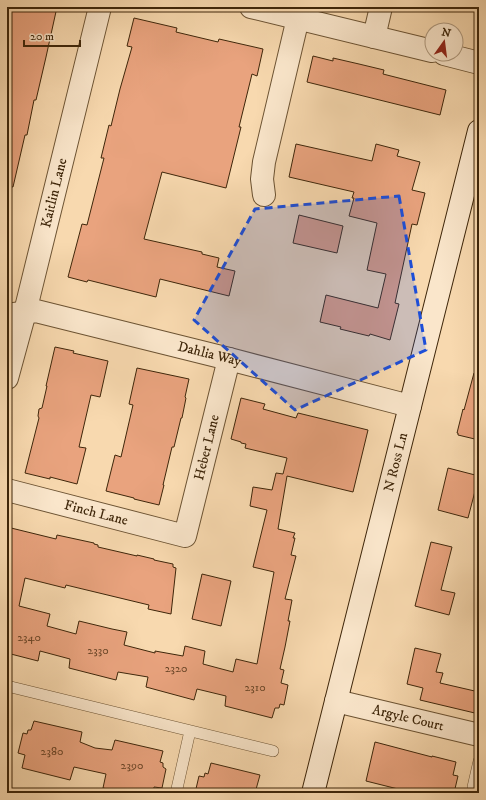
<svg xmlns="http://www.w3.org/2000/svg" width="486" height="800" viewBox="0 0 486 800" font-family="'IM FELL DW Pica',serif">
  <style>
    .building { fill: #e9a37e; stroke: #3e260a }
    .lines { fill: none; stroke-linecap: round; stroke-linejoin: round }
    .service-casing { stroke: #6c5333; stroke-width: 12 }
    .minor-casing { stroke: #6c5333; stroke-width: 24 }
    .secondary-casing { stroke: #3e260a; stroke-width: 24 }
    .service { stroke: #fae6cb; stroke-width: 11 }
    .minor { stroke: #fae6cb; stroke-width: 22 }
    .secondary { stroke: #fae6cb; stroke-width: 22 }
    .marked { fill: #1d4ed8; fill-opacity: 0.2; stroke: #1d4ed8; stroke-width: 3; stroke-dasharray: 8 5; stroke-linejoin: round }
    .labels { text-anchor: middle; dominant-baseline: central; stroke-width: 4; stroke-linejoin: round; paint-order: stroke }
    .number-label { font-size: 12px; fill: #694527 }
    .street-label { font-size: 14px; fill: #3e260a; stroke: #fae6cb }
  </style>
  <rect width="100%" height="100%" fill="#f8d9af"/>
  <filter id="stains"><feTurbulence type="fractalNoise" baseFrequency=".005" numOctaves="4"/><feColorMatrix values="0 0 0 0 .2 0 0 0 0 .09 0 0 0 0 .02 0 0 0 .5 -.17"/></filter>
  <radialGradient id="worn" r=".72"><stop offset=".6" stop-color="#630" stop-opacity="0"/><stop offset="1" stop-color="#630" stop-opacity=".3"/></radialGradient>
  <!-- building -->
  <path class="building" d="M12 7H57L46 57 36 100H34L27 135H25L13 187 7 186V30Z
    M134 18 177 28 176 32 218 42 219 39 263 49 257 76 252 74 239 127H241L226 188 162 172 144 239 202 252V254L219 258 217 267 235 271 229 296 160 279 156 297 88 280 87 282 68 277 82 224 87 225 104 158H101L109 125 111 126 120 89 132 47 127 46Z
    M313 56 333 61V58L359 64 384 70 383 74 446 90 440 115 307 82Z
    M296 144 372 161 376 144 399 150 397 156 420 162 412 190 425 193 417 225 412 224 395 303 399 304 390 340 370 334 369 336 340 329 341 327 320 322 326 295 378 308 386 274 367 270 377 223 349 216 354 198H352L354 192 289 177Z
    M299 215 343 226 337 253 293 243Z
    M55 347 74 351 73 353 108 361 100 397 91 395 79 447 86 448 77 484 50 477V479L25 473 39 418 38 416 39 409 42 408 47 386H46Z
    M137 368 189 379 185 397 186 398 182 418H181L174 447H172L163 485H164L159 505 134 499V498L106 491 115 455 121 457 133 405 129 404Z
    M474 373 479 374V440L458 435V433H457L463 409 464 410Z
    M241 398 265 404 263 409 296 418 298 413 368 430 353 492 287 476 278 529 295 533 293 538H295L291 555 296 556 285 599 292 600 288 621H290L285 647 280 669 284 670 281 683 288 685 284 705 280 704 279 708H275L272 718 225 706 226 696 197 689 194 700 146 687 148 677 118 672 116 680 69 668 70 659 40 651 38 661 7 653V527L56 539 57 535 94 543V544L98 545V547L137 556V555L154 559V560L173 564V567L176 568 171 614 148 609 149 605 66 585 65 588 25 578 19 606 50 614 47 626 76 634 79 621 112 629 127 632 124 645 155 653V651L183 656 185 646 205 651 203 664 233 672 236 659 257 664 274 572 253 567 267 510 250 506 253 487 272 490 276 473 283 474 287 458 245 448 246 444 241 443V442L231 439Z
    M448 468 479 476 468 518 438 510Z
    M431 542 452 547 441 590 455 593 449 615 415 606Z
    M202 574 231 581 221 626 192 619Z
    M415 648 441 654 436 672 443 673 440 683 479 692V714L420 700 423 688 407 684Z
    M34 721 82 732 80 742 95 748 112 750 115 740 163 751 160 762 163 763V767L166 769 162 788 154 787 153 793H125L103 788 106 774 74 767 70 780 22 768 25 755 18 753 23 733 27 734 28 730H31Z
    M375 742 432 757V756L456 762 453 775 458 776 454 793H414L366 781Z
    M211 763 260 775 255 793H195L199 776 204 777 205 773 208 774Z"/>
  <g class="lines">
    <defs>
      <path id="service" d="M7 686 273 751
        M473 787 479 761
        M176 793 190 731"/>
      <g id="minor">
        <path d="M251 7 432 51"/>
        <path d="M374 37 381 7"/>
        <path d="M444 54 479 63"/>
        <path d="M264 195 262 179 264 162 298 18"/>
        <path id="s1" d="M7 315 36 311 229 359 410 406"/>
        <path id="s2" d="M7 378 25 312 100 7"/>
        <path id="s3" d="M7 490 185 536 229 359"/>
        <path id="s4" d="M336 701 479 735"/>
      </g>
      <g id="secondary">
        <path id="s5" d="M313 793 479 131"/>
      </g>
    </defs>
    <!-- service casing -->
    <use href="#service" class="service-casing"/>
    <!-- minor casing -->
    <use href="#minor" class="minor-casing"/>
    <!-- secondary casing -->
    <use href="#secondary" class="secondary-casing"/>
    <!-- service -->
    <use href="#service" class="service"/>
    <!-- minor -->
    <use href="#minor" class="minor"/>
    <!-- secondary -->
    <use href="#secondary" class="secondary"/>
  </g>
  <!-- marked area -->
  <path class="marked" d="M399 196 426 350 295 410 194 320 255 209Z"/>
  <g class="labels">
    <!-- number labels -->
    <g class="number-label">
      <text x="29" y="637">2340</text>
      <text x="98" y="650">2330</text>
      <text x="176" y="668">2320</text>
      <text x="255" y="687">2310</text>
      <text x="52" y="751">2380</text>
      <text x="132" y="765">2390</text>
    </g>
    <!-- street labels -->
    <g class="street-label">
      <text stroke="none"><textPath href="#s2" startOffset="191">Kaitlin Lane</textPath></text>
      <text stroke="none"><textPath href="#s1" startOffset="208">Dahlia Way</textPath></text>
      <text stroke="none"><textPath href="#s3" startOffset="275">Heber Lane</textPath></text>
      <text stroke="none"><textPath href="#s5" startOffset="341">N Ross Ln</textPath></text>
      <text stroke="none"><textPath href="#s3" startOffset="92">Finch Lane</textPath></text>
      <text stroke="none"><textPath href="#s4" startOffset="74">Argyle Court</textPath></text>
    </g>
  </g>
  <!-- margin -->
  <rect width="486" height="800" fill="none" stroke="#f8d9af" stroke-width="24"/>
  <rect x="8" y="8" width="470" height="784" fill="none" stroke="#3e260a" stroke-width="2"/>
  <rect x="12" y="12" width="462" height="776" fill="none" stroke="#3e260a"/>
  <!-- north arrow -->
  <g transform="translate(444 42) rotate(14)"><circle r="19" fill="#fae6cb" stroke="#af997e"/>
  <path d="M0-3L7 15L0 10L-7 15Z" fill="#8f2418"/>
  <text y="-6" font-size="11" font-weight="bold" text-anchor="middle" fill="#3e260a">N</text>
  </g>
  <!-- scale -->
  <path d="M24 40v6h56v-6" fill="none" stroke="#3e260a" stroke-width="2"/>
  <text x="30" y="40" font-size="12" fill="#3e260a" stroke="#fae6cb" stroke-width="3" paint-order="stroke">20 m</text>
  <rect width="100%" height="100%" filter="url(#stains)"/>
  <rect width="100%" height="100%" fill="url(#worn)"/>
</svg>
